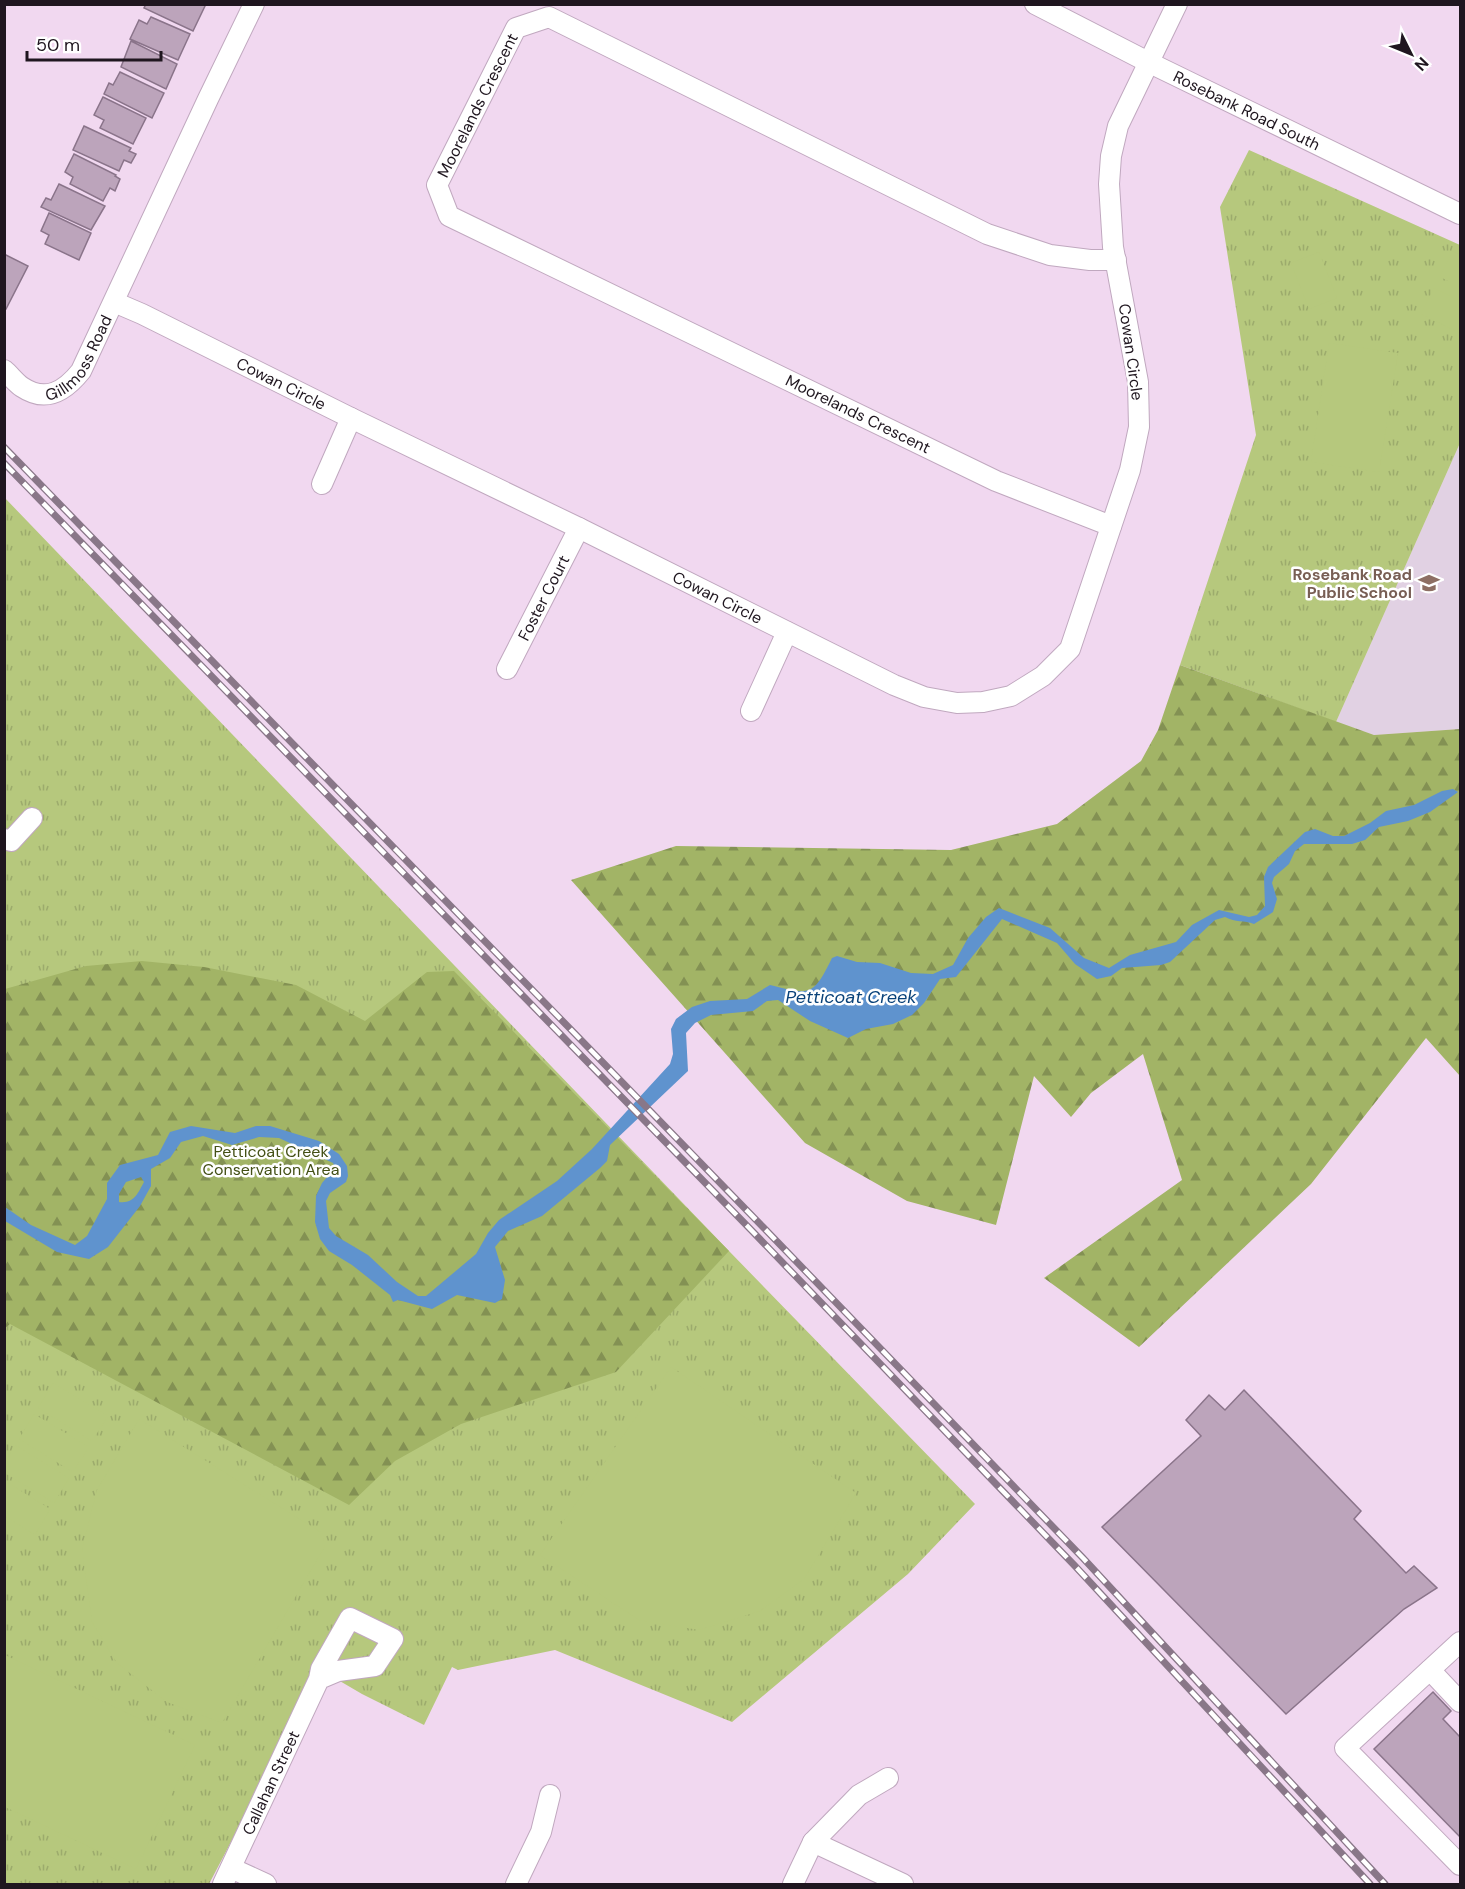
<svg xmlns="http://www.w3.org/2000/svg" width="1465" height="1889" viewBox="0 0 1465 1889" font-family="'DM Sans',sans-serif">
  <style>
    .education { fill: #e1d1e3 }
    .grass { fill: url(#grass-tufts) }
    .forest { fill: url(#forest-firs) }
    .garden { fill: #b6c87d }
    .water { fill: #5f93ce; fill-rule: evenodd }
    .building { fill: #bca4bb; stroke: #8a748a; stroke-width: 1.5 }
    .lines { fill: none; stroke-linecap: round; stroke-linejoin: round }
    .minor-casing { stroke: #c0a8bf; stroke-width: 22 }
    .minor { stroke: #fff; stroke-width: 20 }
    .rail-casing { stroke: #897788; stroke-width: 7 }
    .rail { stroke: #fff; stroke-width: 4.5; stroke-dasharray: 14; stroke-linecap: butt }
    .labels { text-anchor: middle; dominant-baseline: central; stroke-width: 5; stroke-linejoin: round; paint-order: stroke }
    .street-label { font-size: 16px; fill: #1f161f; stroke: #fff }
    .education-label { font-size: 16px; font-weight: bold; fill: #785e54; stroke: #fff; text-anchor: end }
    .park-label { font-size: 16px; fill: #445016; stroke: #fff }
    .water-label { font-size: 18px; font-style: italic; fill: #094279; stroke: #fff }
  </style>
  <defs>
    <pattern id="grass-tufts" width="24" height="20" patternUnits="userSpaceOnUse" patternTransform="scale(1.5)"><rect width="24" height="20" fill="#b6c87d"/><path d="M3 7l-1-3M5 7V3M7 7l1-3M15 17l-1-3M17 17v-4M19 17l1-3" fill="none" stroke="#9cab6c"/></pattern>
    <pattern id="forest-firs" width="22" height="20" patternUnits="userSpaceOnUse" patternTransform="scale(1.5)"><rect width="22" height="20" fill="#a2b466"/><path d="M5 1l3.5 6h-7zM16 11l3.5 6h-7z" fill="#839153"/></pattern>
  </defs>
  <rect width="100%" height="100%" fill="#f1d8f0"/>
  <!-- education -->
  <path class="education" d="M1460 443V729L1374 735 1336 722Z"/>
  <!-- grass -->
  <path class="grass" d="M1249 150 1460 245V443L1336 722 1180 665 1256 435 1220 207Z
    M4 497 729 1251 975 1504 908 1574 732 1722 555 1650 458 1670 452 1667 424 1725 362 1694 321 1670 209 1884H5Z"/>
  <!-- forest -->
  <path class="forest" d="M1180 665 1374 735 1460 729V1076L1426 1038 1311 1184 1139 1347 1044 1278 1182 1180 1143 1054 1091 1093 1071 1117 1034 1076 996 1225 907 1201 805 1143 571 880 676 846 951 850 1057 824 1141 761 1158 730Z
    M142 961 204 967 296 985 365 1021 427 972 454 971 729 1251 616 1372 461 1424 395 1461 349 1505 10 1324 5 1328V989L86 966Z"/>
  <!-- garden -->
  <path class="garden" d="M1453 251 1460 255V287L1440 277Z
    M1319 252 1337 298 1309 309 1291 263Z
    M1434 288 1460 301V333L1421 314Z
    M1329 343 1398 353 1379 472 1311 462Z
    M671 1367 856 1493 804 1579 760 1611 699 1630 639 1620 540 1555Z
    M53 1383 108 1416 92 1441 38 1408Z
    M34 1414 89 1447 73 1472 19 1439Z
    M139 1419 322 1533 325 1546 222 1723 167 1702 117 1663 92 1622 82 1549 97 1490Z
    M15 1445 69 1478 54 1503 5 1473V1462Z
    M5 1481 50 1509 35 1535 5 1516Z
    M5 1655 195 1745 136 1869 5 1807Z"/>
  <!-- water -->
  <path class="water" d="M1453 789 1458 792 1430 812 1408 821 1379 827 1365 840 1352 844H1304L1295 851 1289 864 1274 877 1272 883 1277 899 1273 912 1254 924C1244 920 1236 923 1225 917L1215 920 1170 962 1161 965 1122 968 1111 976 1097 979 1075 964 1057 943 1002 919 956 977 940 979 924 1003 912 1015 893 1024 866 1029 848 1038 810 1021 778 1000 767 1001 753 1011 711 1015 695 1023 686 1033 688 1071 610 1145 607 1161 600 1168 542 1216 508 1231 495 1247 505 1280 502 1299 495 1303 457 1295 432 1309 398 1300 393 1302 390 1295 352 1265 329 1251 320 1239 315 1222 316 1196 322 1183 335 1168 333 1163 279 1138 259 1137 232 1145 203 1136 181 1142 170 1158 151 1169V1186L140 1206 108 1247 89 1259 57 1252 5 1221V1207L31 1225 75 1245 87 1236 107 1199V1183L120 1165 158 1155 170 1132 191 1126 235 1133 256 1126H270L319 1141 339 1154 347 1166 348 1176 346 1182 330 1193 326 1201 329 1228 336 1236 368 1255 397 1282 418 1296H426L476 1254 488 1233 499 1220 557 1181 592 1149 670 1064 673 1054 671 1029 676 1019 692 1007 710 1001 747 999 770 985C810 995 813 997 832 958L837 956 857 962 880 963 911 973 933 974 953 965 968 938 986 917 999 908 1050 928 1084 958 1109 968 1130 955 1176 942 1192 925 1219 910 1249 917 1257 915 1265 906 1264 877 1268 867 1305 832 1315 829 1333 836H1344L1370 823 1386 811 1414 805 1442 791ZM141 1177 144 1182C138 1193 134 1204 119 1202V1194L126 1182Z"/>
  <!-- building -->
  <path class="building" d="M146 4H202L205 6 193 31 144 8Z
    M151 17 190 34 178 60 130 39 139 20 147 24Z
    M131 41 177 64 166 89 121 67Z
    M120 72 164 93 152 118 104 94 109 83 113 85Z
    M103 97 146 118 133 144 100 128 104 120 94 115Z
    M84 126 131 148 129 151 136 154 131 163 124 160 119 171 73 150Z
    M74 154 116 175 115 176 120 179 115 191 110 188 103 201 70 184 73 177 65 172Z
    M59 184 105 206 91 230 41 207 46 198 51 200Z
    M49 213 91 233 79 260 45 244 49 235 41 231Z
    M4 254 28 266 6 309 4 308Z
    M1244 1390 1361 1511 1354 1519 1406 1573 1414 1566 1437 1588 1404 1609 1286 1714 1102 1527 1201 1436 1186 1420 1209 1395 1225 1410Z
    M1433 1692 1451 1711 1443 1719 1460 1737V1837L1374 1749Z"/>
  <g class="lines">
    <defs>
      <g id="minor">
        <path id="s1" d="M1035 4 1150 63 1460 214"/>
        <path id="s2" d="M114 302 142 314 351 418 579 528 894 685 924 697 957 703 983 702 1011 696 1043 676 1070 649 1130 470 1139 427 1138 382 1113 247 1109 184 1111 156 1118 126 1177 4"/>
        <path id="s3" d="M4 370C10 375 16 383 22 387 46 403 65 391 81 371L208 99 254 4"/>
        <path d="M322 484 351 418"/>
        <path id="s4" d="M1111 526 996 481 449 216 437 185 516 28 549 17 987 234 1050 255 1090 260H1116"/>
        <path id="s5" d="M507 669 579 528"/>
        <path d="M751 711 787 632"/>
        <path d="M4 839 11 841 32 818"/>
        <path d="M1460 1642 1345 1748 1460 1865"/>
        <path d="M1430 1670 1460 1702"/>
        <path d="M813 1842 903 1884"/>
        <path d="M231 1868 266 1884"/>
        <path id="s6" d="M223 1884 319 1679 321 1669 350 1618 393 1639 375 1666 338 1671 319 1679"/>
        <path d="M516 1884 541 1832 550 1795"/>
        <path d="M793 1884 813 1842 859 1795 888 1778"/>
      </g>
    </defs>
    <!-- minor casing -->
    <use href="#minor" class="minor-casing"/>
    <!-- minor -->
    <use href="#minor" class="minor"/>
    <defs>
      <path id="rail" d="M4 447 763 1227 1083 1558 1385 1884
        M4 463 755 1234 1075 1566 1370 1884"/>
    </defs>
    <!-- rail casing -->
    <use href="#rail" class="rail-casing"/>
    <!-- rail -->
    <use href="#rail" class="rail"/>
  </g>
  <!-- icons -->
  <defs>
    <symbol id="school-bare" viewBox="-9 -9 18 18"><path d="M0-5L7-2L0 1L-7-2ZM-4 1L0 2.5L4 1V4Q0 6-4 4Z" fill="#8d6e63" stroke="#fff" stroke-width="2.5" paint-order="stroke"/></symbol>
  </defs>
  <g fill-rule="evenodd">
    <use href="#school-bare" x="1414" y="568" width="30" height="30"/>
  </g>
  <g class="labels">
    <!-- street labels -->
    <g class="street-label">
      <text stroke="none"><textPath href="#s4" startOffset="854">Moorelands Crescent</textPath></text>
      <text stroke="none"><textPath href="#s1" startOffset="237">Rosebank Road South</textPath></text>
      <text stroke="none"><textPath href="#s3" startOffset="102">Gillmoss Road</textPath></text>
      <text transform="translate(1131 352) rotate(82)">Cowan Circle</text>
      <text stroke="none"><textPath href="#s2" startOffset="186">Cowan Circle</textPath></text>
      <text transform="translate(858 414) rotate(26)">Moorelands Crescent</text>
      <text stroke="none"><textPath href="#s2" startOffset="672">Cowan Circle</textPath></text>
      <text stroke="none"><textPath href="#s5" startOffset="80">Foster Court</textPath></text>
      <text stroke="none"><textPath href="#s6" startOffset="112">Callahan Street</textPath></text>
    </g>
    <!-- education labels -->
    <g class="education-label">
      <text x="1412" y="574">Rosebank Road<tspan x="1412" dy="18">Public School</tspan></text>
    </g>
    <!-- park labels -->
    <g class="park-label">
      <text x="271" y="1151">Petticoat Creek<tspan x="271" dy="18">Conservation Area</tspan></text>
    </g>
    <!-- water labels -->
    <g class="water-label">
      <text x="851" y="997">Petticoat Creek</text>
    </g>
  </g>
  <!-- border -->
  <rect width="1465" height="1889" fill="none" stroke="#1f161f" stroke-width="12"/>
  <!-- north arrow -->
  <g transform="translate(1411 54) rotate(133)" stroke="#ffffff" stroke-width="4.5" paint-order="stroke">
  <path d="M0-4.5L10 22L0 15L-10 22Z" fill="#1f161f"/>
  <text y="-9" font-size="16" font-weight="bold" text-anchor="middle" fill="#1f161f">N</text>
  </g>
  <!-- scale -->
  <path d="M27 51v9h134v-9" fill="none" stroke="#1f161f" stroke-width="3"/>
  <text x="36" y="51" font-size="18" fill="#1f161f" stroke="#ffffff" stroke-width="4.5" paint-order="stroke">50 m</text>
</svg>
